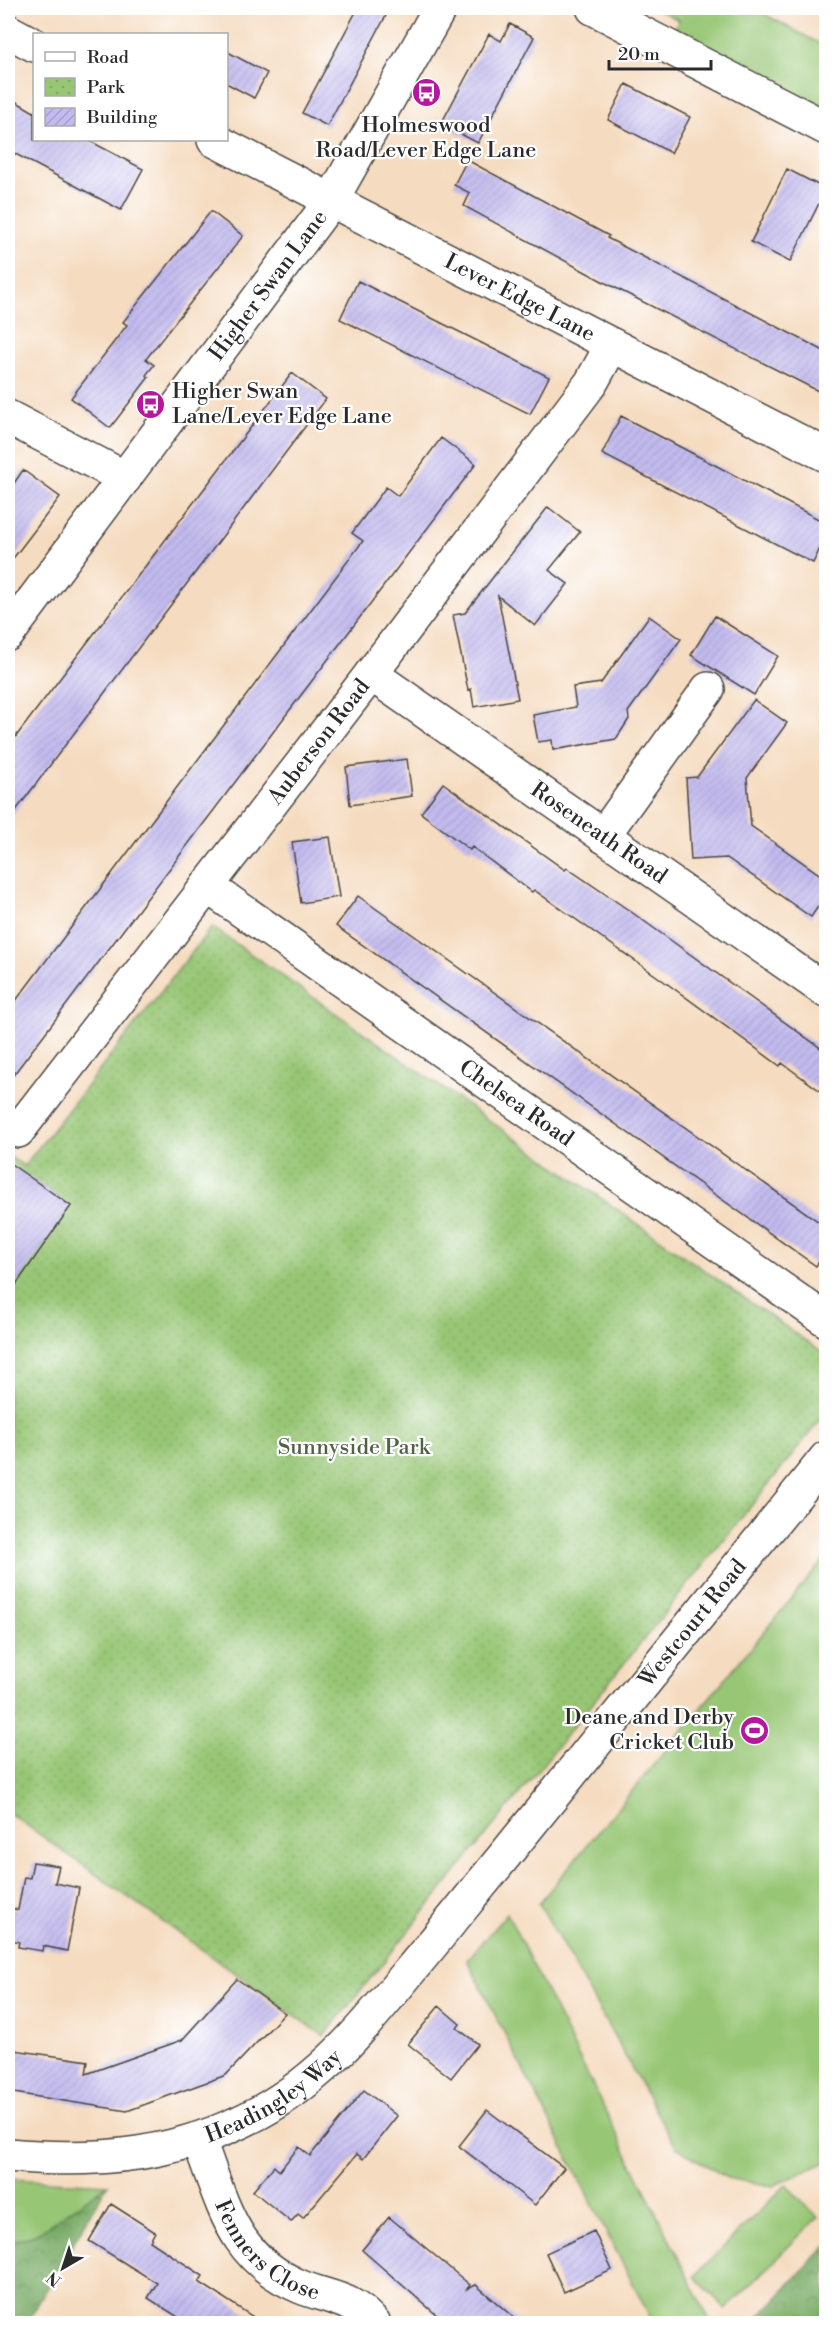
<svg xmlns="http://www.w3.org/2000/svg" width="834" height="2331" viewBox="0 0 834 2331" font-family="'Libre Bodoni',serif">
  <style>
    .green { fill: #97c675; stroke: #617850; stroke-width: 1.5 }
    .forest { fill: url(#forest-crowns); stroke: #526b48; stroke-width: 1.5 }
    .park { fill: url(#park-dots); stroke: #617850; stroke-width: 1.5 }
    .building { fill: url(#building-hatch) }
    .lines { fill: none; stroke-linecap: round; stroke-linejoin: round }
    .street-casing { stroke: #494541; stroke-width: 36 }
    .secondary-casing { stroke: #494541; stroke-width: 36 }
    .street { stroke: #fff; stroke-width: 33 }
    .secondary { stroke: #fff; stroke-width: 33 }
    .labels { text-anchor: middle; dominant-baseline: central; stroke-width: 4.5; stroke-linejoin: round; paint-order: stroke }
    .poi-label { font-size: 22px; fill: #2b2b2b; stroke: #fff }
    .street-label { font-size: 22px; fill: #2b2b2b; stroke: #fff }
    .park-label { font-size: 22px; fill: #516145; stroke: #fff }
  </style>
  <defs>
    <pattern id="forest-crowns" width="20" height="18" patternUnits="userSpaceOnUse" patternTransform="scale(1.5)"><rect width="20" height="18" fill="#79ab66"/><path d="M2 6a3 3 0 1 1 6 0M12 15a3 3 0 1 1 6 0" fill="none" stroke="#638b54"/></pattern>
    <pattern id="park-dots" width="8" height="8" patternUnits="userSpaceOnUse" patternTransform="scale(1.5)"><rect width="8" height="8" fill="#97c675"/><path d="M2 2h.1M6 6h.1" fill="none" stroke="#82aa65" stroke-width="1.8" stroke-linecap="round"/></pattern>
    <pattern id="building-hatch" width="6" height="6" patternUnits="userSpaceOnUse" patternTransform="scale(1.5)"><rect width="6" height="6" fill="#c3bbef"/><path d="M-1 1l2-2M0 6l6-6M5 7l2-2" fill="none" stroke="#a8a1cd"/></pattern>
  </defs>
  <rect width="100%" height="100%" fill="#fff"/>
  <filter id="ink" filterUnits="userSpaceOnUse"><feTurbulence type="fractalNoise" baseFrequency=".0167" numOctaves="2"/><feDisplacementMap in="SourceGraphic" scale="12" xChannelSelector="R" yChannelSelector="G"/><feConvolveMatrix kernelMatrix="1 2 1 2 8 2 1 2 1" color-interpolation-filters="sRGB"/></filter>
  <filter id="wash" filterUnits="userSpaceOnUse"><feTurbulence type="fractalNoise" baseFrequency=".008" numOctaves="4" result="noise"/><feDisplacementMap in="SourceGraphic" scale="24" xChannelSelector="R" yChannelSelector="G"/><feGaussianBlur stdDeviation="1.35" result="paint"/><feColorMatrix in="noise" values="0 0 0 0 0 0 0 0 0 0 0 0 0 0 0 0 0 1.4 0 .05"/><feComposite in="paint" operator="in"/></filter>
  <g filter="url(#wash)">
    <rect width="100%" height="100%" fill="#f5dbbf"/>
    <!-- green -->
    <path class="green" d="M655 8H753L826 47V128L666 45 679 20Z
      M826 1557V2162L773 2186 727 2178 676 2147 539 1903Z
      M507 1913 711 2323H653L467 1960Z
      M8 2179 108 2184 35 2235 8 2242Z
      M786 2185 818 2217 726 2309 694 2276Z"/>
    <!-- forest -->
    <path class="forest" d="M108 2184 27 2323H8V2242L35 2235Z
      M826 2246V2323H753Z"/>
    <!-- park -->
    <path class="park" d="M212 927 826 1355V1413L324 2036 8 1812V1156L24 1166Z"/>
    <g id="blocks">
      <!-- building -->
      <path class="building" d="M358 8H390L327 126 302 113Z
        M510 24 534 37 478 143 441 124 489 34 501 41Z
        M226 51 267 73 254 98 226 83Z
        M626 84 690 117 671 153 608 120Z
        M8 97 34 112V140H88L143 169 121 210 8 150Z
        M467 160 609 236 607 238 826 352V395L604 282 464 206 470 193 454 185Z
        M787 169 826 189 790 262 751 242Z
        M211 211 243 236 146 359 154 365 146 375 149 377 110 428 71 398 127 325 123 322Z
        M358 281 549 377 530 414 340 319Z
        M292 373 326 399 8 821V747Z
        M621 416 826 523V536L813 563 602 454Z
        M441 438 476 464 8 1082V1011L363 541 352 533 386 487 398 496Z
        M23 470 60 497 8 565V492Z
        M548 507 580 532 549 570 568 584 535 626 498 596 518 699 474 707 471 689 468 690 453 615 465 613Z
        M649 616 681 639 628 712 629 719 616 739 553 750 552 740 538 742 533 715 576 707 573 687 601 683Z
        M715 616 778 656 754 695 691 655Z
        M754 700 787 723 747 778 751 826 826 879V895L811 917 727 858 691 860 686 778 697 777Z
        M407 759 412 796 350 805 346 767Z
        M443 783 565 870 567 868 630 911 826 1052V1095L782 1063 780 1066 658 977 534 890 532 892 472 847 470 850 421 813Z
        M330 837 339 897 301 903 292 842Z
        M358 896 826 1227V1252L816 1266 336 926Z
        M8 1162 71 1206 8 1296Z
        M33 1862 59 1866 55 1883 79 1888 67 1951 43 1946 42 1951 18 1947 19 1942 8 1939 11 1908 18 1910 24 1877 30 1878Z
        M237 1979 285 2013 226 2075 127 2111 8 2092V2049L88 2061 86 2074 182 2040Z
        M439 2006 460 2024 457 2028 478 2044 451 2078 408 2044Z
        M364 2090 397 2116 363 2159 357 2154 303 2218 298 2214 291 2222 253 2191 274 2166 279 2171 299 2147 310 2156Z
        M487 2110 564 2168 535 2205 459 2146Z
        M111 2204 155 2232 150 2241 203 2276 199 2282 264 2324H189L148 2298 157 2283 89 2241Z
        M389 2217 470 2285 467 2289 476 2285 521 2324H447L362 2250Z
        M594 2231 612 2270 564 2292 546 2253Z"/>
    </g>
  </g>
  <g filter="url(#ink)">
    <use href="#blocks" fill-opacity="0" stroke="#494541" stroke-width="1.5"/>
    <g class="lines">
      <defs>
        <g id="street">
          <path d="M593 8 826 128"/>
          <path d="M331 201 440 8"/>
          <path d="M8 417 125 478"/>
          <path id="s1" d="M371 674 826 991"/>
          <path d="M603 836 708 689"/>
          <path id="s2" d="M207 886 826 1320"/>
          <path id="s3" d="M8 1124 18 1131 371 674 591 383 612 345"/>
          <path id="s4" d="M199 2141C224 2205 232 2258 301 2287 331 2299 351 2297 374 2324"/>
          <path id="s5" d="M8 2155C98 2163 179 2156 260 2112 322 2078 364 2027 408 1973 441 1934 473 1894 505 1855 612 1723 719 1590 826 1458"/>
        </g>
        <g id="secondary">
          <path d="M8 31 34 45"/>
          <path id="s6" d="M214 140 826 455"/>
          <path id="s7" d="M8 634 331 201"/>
        </g>
      </defs>
      <!-- street casing -->
      <use href="#street" class="street-casing"/>
      <!-- secondary casing -->
      <use href="#secondary" class="secondary-casing"/>
      <!-- street -->
      <use href="#street" class="street"/>
      <!-- secondary -->
      <use href="#secondary" class="secondary"/>
    </g>
  </g>
  <!-- icons -->
  <defs>
    <symbol id="bus-disc" viewBox="-11 -11 22 22"><circle r="9.5" fill="#b5179e" stroke="#fff"/><path d="M-5-6H5V4H4V6H2V4H-2V6H-4V4H-5ZM-3.5-4V0h7V-4ZM-3.5 1.2v1.5H-2V1.2ZM2 1.2v1.5H3.5V1.2Z" fill="#fff"/></symbol>
    <symbol id="stadium-disc" viewBox="-11 -11 22 22"><circle r="9.5" fill="#b5179e" stroke="#fff"/><path d="M0-5a6.5 5 0 1 0 0 10a6.5 5 0 1 0 0-10ZM-3.5-1.8h7v3.6h-7Z" fill="#fff"/></symbol>
  </defs>
  <g fill-rule="evenodd">
    <use href="#bus-disc" x="410" y="76" width="33" height="33"/>
    <use href="#bus-disc" x="134" y="388" width="33" height="33"/>
    <use href="#stadium-disc" x="738" y="1714" width="33" height="33"/>
  </g>
  <g class="labels">
    <!-- poi labels -->
    <g class="poi-label">
      <text x="426" y="125">Holmeswood<tspan x="426" dy="25">Road/Lever Edge Lane</tspan></text>
      <text x="172" y="391" text-anchor="start">Higher Swan<tspan x="172" dy="25">Lane/Lever Edge Lane</tspan></text>
      <text x="734" y="1717" text-anchor="end">Deane and Derby<tspan x="734" dy="25">Cricket Club</tspan></text>
    </g>
    <!-- street labels -->
    <g class="street-label">
      <text stroke="none"><textPath href="#s7" startOffset="435">Higher Swan Lane</textPath></text>
      <text stroke="none"><textPath href="#s6" startOffset="344">Lever Edge Lane</textPath></text>
      <text stroke="none"><textPath href="#s3" startOffset="504">Auberson Road</textPath></text>
      <text stroke="none"><textPath href="#s1" startOffset="278">Roseneath Road</textPath></text>
      <text stroke="none"><textPath href="#s2" startOffset="378">Chelsea Road</textPath></text>
      <text stroke="none"><textPath href="#s5" startOffset="915">Westcourt Road</textPath></text>
      <text stroke="none"><textPath href="#s5" startOffset="279">Headingley Way</textPath></text>
      <text stroke="none"><textPath href="#s4" startOffset="134">Fenners Close</textPath></text>
    </g>
    <!-- park labels -->
    <g class="park-label">
      <text x="354" y="1447">Sunnyside Park</text>
    </g>
  </g>
  <!-- margin -->
  <rect width="834" height="2331" fill="none" stroke="#fff" stroke-width="30"/>
  <!-- legend -->
  <rect x="33" y="33" width="195" height="108" fill="#ffffff" stroke="#aaaaaa" stroke-width="1.5"/>
  <rect x="45" y="52" width="30" height="9" fill="#ffffff" stroke="#aaaaaa" stroke-width="1.5"/>
  <text x="87" y="63" font-size="18" fill="#2b2b2b">Road</text>
  <rect x="45" y="78" width="30" height="18" fill="url(#park-dots)" stroke="#aaaaaa" stroke-width="1.5"/>
  <text x="87" y="93" font-size="18" fill="#2b2b2b">Park</text>
  <rect x="45" y="108" width="30" height="18" fill="url(#building-hatch)" stroke="#aaaaaa" stroke-width="1.5"/>
  <text x="87" y="123" font-size="18" fill="#2b2b2b">Building</text>
  <!-- north arrow -->
  <g transform="translate(63 2268) rotate(219)" stroke="#ffffff" stroke-width="4.5" paint-order="stroke">
  <path d="M0-4.5L10 22L0 15L-10 22Z" fill="#2b2b2b"/>
  <text y="-9" font-size="16" font-weight="bold" text-anchor="middle" fill="#2b2b2b">N</text>
  </g>
  <!-- scale -->
  <path d="M609 60v9h102v-9" fill="none" stroke="#2b2b2b" stroke-width="3"/>
  <text x="618" y="60" font-size="18" fill="#2b2b2b" stroke="#ffffff" stroke-width="4.5" paint-order="stroke">20 m</text>
</svg>
